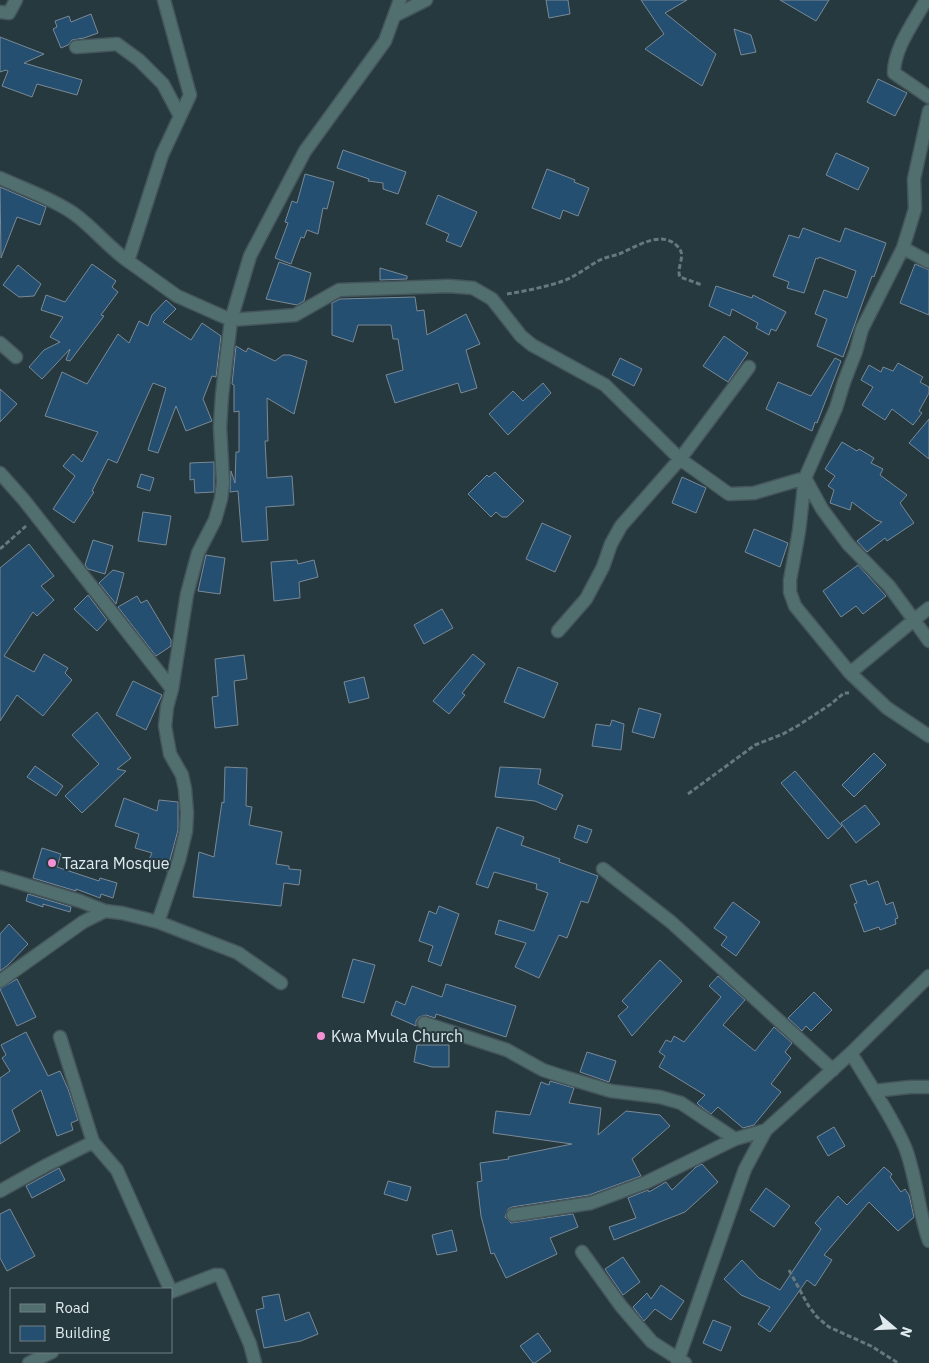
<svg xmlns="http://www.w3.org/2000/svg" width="929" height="1363" viewBox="0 0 929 1363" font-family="'IBM Plex Sans',sans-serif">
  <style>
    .building { fill: #244f70; stroke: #7a8996 }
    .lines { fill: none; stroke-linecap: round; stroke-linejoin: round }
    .street-casing { stroke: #44555b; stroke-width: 15 }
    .path { stroke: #68787d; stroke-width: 3; stroke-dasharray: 5 2.5; stroke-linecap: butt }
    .street { stroke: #526f6f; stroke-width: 12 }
    .poi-dot { fill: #f491d3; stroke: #26393f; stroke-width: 2 }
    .labels { text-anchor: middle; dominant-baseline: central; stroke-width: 4; stroke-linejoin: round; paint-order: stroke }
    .poi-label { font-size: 16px; fill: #dfeaee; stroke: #26393f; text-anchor: start }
  </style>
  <rect width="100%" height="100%" fill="#26393f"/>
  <!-- building -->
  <path class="building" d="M546 0H568L570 14 549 18Z
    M641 0H687L665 13 716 54 702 86 645 49 664 34Z
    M780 0H829L816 21Z
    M91 14 98 33 84 38 72 40 68 45 61 48 53 29 57 27 55 21 69 16 71 22Z
    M734 29 751 35 756 52 741 55Z
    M0 37 44 54 24 63 82 80 77 95 37 84 32 97 2 86 8 71 6 70 0 72Z
    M878 79 907 93 895 116 867 102Z
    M343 150 406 172 398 194 383 189V183L368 181 369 179 337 168Z
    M836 153 869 168 858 190 826 175Z
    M547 169 575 180 574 182 589 188 578 216 563 210 560 219 532 208Z
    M305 174 334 182 327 209 323 208 318 234 307 230 304 238 301 237 291 264 275 258 288 223 285 222 292 201 297 203Z
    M0 187 46 207 40 225 17 217 1 258Z
    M438 195 477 212 461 247 446 241 449 234 426 224Z
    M803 228 840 242 845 228 886 243 874 277 872 276 843 357 817 346 827 319 815 314 824 290 847 298 856 271 819 257 818 259 816 258 804 293 787 288 789 282 773 276 789 235 799 238Z
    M279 262 311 273 304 301 297 305 266 299Z
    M92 264 116 281 112 287 118 292 101 315 104 316 70 361 66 360 70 349 42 379 29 367 44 350 60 342 50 337 63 317 41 310 46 295 65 302Z
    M915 264 929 270V315L900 303Z
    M18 265 41 284 34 296 19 297 3 285Z
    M380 268 407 276V279L380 280Z
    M716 286 752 298 753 295 786 312 776 331 771 329 769 335 756 328 758 323 732 309 730 316 709 306Z
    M415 297 417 311 424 310 427 335 466 314 480 344 466 350 477 388 461 393 458 383 395 403 386 375 403 370 398 339H393L391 325H358L353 342 332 335V303L340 299Z
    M166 300 176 309 163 322 191 340 202 323 221 336 216 377 212 376 203 399 212 421 186 431 176 406 158 453 148 450 166 388 153 383 117 463 108 459 92 491 94 492 74 523 53 509 75 476 63 466 73 454 82 462 98 432 45 416 62 372 87 384 118 334 129 343 139 321 148 326 152 315Z
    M724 336 748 353 728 382 703 366Z
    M236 346 246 352 248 348 275 361 283 355H290L307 361 294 414 267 398 268 441H265L267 478 292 476 294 505 266 507 268 540 242 542 238 491 230 492 231 471 235 483 236 452H239V411L234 412V385L232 384Z
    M620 358 642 369 634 386 612 375Z
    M835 358 841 361 817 423 815 422 812 431 766 409 778 382 811 396Z
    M898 363 923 377 920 382 929 387V393L919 411 922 413 913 425 892 409 885 420 862 405 873 387 861 380 869 365 881 372 883 367 893 371Z
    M543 383 551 393 508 435 489 414 513 391 523 401Z
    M0 389 17 404 0 422Z
    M929 419V459L909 443Z
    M842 442 857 451 859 449 874 458 871 463 883 469 880 475 907 495 900 503 914 523 887 541 885 538 867 552 857 541 882 522 876 520 852 502 850 510 830 503 834 490 828 486 835 476 825 469Z
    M214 462V492L195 493 194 479 190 480V463Z
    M495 472 524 501 507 517H502L496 512 491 517 468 494 487 475 489 477Z
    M141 474 154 478 150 491 137 487Z
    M682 477 706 488 696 513 672 503Z
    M143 512 171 516 166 545 138 541Z
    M542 523 571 536 555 572 526 559Z
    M754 529 788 543 780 567 745 552Z
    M93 540 113 546 105 574 88 569 85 565Z
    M29 544 54 576 41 586 54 600 37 616 33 612 4 656 34 672 44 654 68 668 65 673 72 680 43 716 17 695 0 721V568Z
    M206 555 225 558 220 594 198 591Z
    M297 560 298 564 314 560 318 577 299 582 300 598 274 601 271 562Z
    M858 565 886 596 863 614 856 606 841 617 823 591Z
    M113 570 124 573 116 604 99 583Z
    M88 595 107 620 97 631 74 609Z
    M137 596 141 603 147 600 171 640V646L156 656 118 607Z
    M442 609 453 628 424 644 414 625Z
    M473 654 485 664 462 693 465 695 449 714 433 701Z
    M244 655 247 679 234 681 238 725 215 728 212 697 218 696 215 659Z
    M518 667 558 683 544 718 504 702Z
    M364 677 369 698 349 703 344 682Z
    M133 681 162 695 146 730 116 715Z
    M639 708 661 714 654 738 632 732Z
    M97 712 131 758 117 769 126 771 82 813 65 796 99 764 72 735Z
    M612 720 624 724 621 750 592 746 596 724 610 726Z
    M874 753 886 765 854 797 842 785Z
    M35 766 63 786 56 796 27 777Z
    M225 767 247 768 246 806 252 807 249 825 282 832 276 864 289 866V869L301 870 299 885 284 883 281 906 193 897 199 852 214 857 222 802 224 803Z
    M500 767 541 769 538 784 563 795 556 810 535 801 495 797Z
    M795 771 842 826 828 839 781 783Z
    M124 798 157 811 159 800 178 802V830L167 871 147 864 152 853 135 848 139 834 115 826Z
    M865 805 880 824 856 843 841 823Z
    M578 825 592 830 587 843 574 838Z
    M497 827 524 837 521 845 560 859 559 862 598 876 588 903 581 901 567 938 559 935 539 978 515 967 526 943 495 934 499 920 534 931 548 893 536 889 537 884 494 872 488 888 476 884Z
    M42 848 61 854 57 867 99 881 100 878 117 883 113 898 101 894 100 898 76 889V891L33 878Z
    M866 880 868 885 878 881 886 905 893 902 898 918 895 919 896 924 880 930 879 927 864 932 854 904 857 903 850 885Z
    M28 894 71 907 70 912 43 904V907L26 901Z
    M733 902 760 922 736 956 721 945 727 937 714 928Z
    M439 906 459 914 441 966 428 961 433 946 419 941 429 911 436 914Z
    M9 924 28 944 8 965 0 971V934Z
    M353 959 375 965 364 1003 342 997Z
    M660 960 682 981 632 1036 618 1016 628 1007 622 1001Z
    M718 976 745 1000 723 1025 755 1051 774 1027 792 1043 785 1052 791 1058 771 1084 781 1092 754 1125 743 1128 718 1107 711 1114 699 1105 697 1103 705 1095 659 1067 665 1056 659 1052 666 1040 671 1042 674 1036 684 1042 721 997 709 986Z
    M17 979 36 1017 17 1026 0 989Z
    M446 984 516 1006 506 1037 436 1014 435 1018 426 1015 419 1017 416 1021V1026L391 1015 396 1001 405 1005 412 986 442 997Z
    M814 992 832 1010 811 1031 806 1026 802 1031 788 1018Z
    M26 1032 48 1076 60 1071 68 1089 78 1120 71 1123 73 1130 57 1136 41 1090 12 1110 20 1131 0 1144V1078L10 1071 2 1058 6 1055 1 1045Z
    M417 1045H449V1067H432L414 1062Z
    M587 1052 616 1061 609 1082 580 1072Z
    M550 1081 574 1088 569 1103 601 1108 598 1135 626 1111 660 1115 670 1126 632 1159 641 1176 589 1195 512 1207 508 1209 505 1217 511 1223 573 1214 578 1227 550 1238 557 1254 506 1278 494 1253 491 1254 481 1216 477 1182 482 1181 480 1163 509 1159 508 1157 572 1144 493 1133 496 1111 530 1115 541 1082 549 1085Z
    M834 1127 845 1146 828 1156 817 1137Z
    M702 1164 718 1182 685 1212 614 1240 609 1227 636 1218 628 1198 648 1190 649 1192 666 1182 672 1190 696 1167Z
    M884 1167 892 1174 890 1177 901 1192 905 1189 909 1195 914 1217 898 1231 869 1202 824 1255 832 1260 815 1286 807 1280 770 1332 758 1324 770 1307 741 1295 724 1279 742 1260 759 1278 780 1290 821 1229 815 1223 838 1196 847 1205Z
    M59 1168 65 1180 32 1198 26 1186Z
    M388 1181 411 1187 407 1201 384 1194Z
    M766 1188 790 1206 774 1227 750 1210Z
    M10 1209 35 1256 7 1271 0 1258V1214Z
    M452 1230 457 1251 437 1255 432 1235Z
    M623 1257 640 1282 623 1295 605 1269Z
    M661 1285 684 1301 671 1320 655 1309 644 1321 633 1307 647 1293 651 1299Z
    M279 1294 285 1321 309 1312 318 1334 301 1341 264 1348 256 1310 264 1308 262 1297Z
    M713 1320 731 1327 721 1351 703 1343Z
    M538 1333 551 1351 535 1363H533L520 1346Z"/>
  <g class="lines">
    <defs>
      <path id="street" d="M164 0 190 95 162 155 128 261 177 296 231 320 295 315 339 290 449 286 473 288 492 299 521 336 532 345 605 385 680 459 729 494 754 493 805 478 799 531 790 580V592L795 606 850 673 914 620 929 641
        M926 0C914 22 894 48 894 73L929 97
        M0 12 9 13 16 0
        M396 15 426 0
        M76 47 117 44 139 60 163 84 180 116
        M929 111 914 179 915 209 903 248 862 329 856 351 844 382 836 408 805 478 822 509 848 544 889 586 914 620 929 608
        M0 178C24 189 51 198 73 213 93 227 108 247 128 261
        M903 248 929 262
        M0 343 16 357
        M0 473 24 500 172 689
        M558 631 586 599 603 567 611 544 621 526 680 459 749 367
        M850 673 887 708 929 736
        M603 869 671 922 833 1070
        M0 877 80 901 105 911 122 913 158 922 238 953 281 983
        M158 922 179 860 186 831 187 813 185 789 182 775 170 754 165 726 167 707 172 689 187 594 198 553 215 520 221 499 223 483 220 427 222 395 231 320 250 256 305 151 385 41 400 0
        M0 981 83 922 105 911
        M424 1023 507 1050 543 1070 561 1076 611 1091 660 1097 681 1103 735 1139 766 1130
        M60 1037 93 1142 117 1170 170 1289
        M851 1053C869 1084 891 1114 905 1147 917 1178 918 1211 929 1241
        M874 1091 910 1087H929
        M0 1191 45 1166 93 1142
        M513 1215 591 1203 647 1182 735 1139
        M582 1252 621 1306 652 1342 685 1363
        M171 1292 215 1275H220L250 1344 255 1363
        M29 1363 52 1352
        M677 1363 745 1169 766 1130 851 1053 929 976"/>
    </defs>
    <!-- street casing -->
    <use href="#street" class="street-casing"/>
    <!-- path -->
    <path class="path" d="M507 294C525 291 546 287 563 281 577 276 588 266 600 260 606 257 613 256 619 254 636 247 663 228 679 248 686 256 676 268 680 277L702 285
      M0 549 26 526
      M688 794 755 745 783 734 799 725 831 704 844 693H849
      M789 1270 808 1305 817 1317 829 1327 871 1346 898 1363"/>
    <!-- street -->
    <use href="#street" class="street"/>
  </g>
  <!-- markers -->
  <g class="poi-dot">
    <circle cx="52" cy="863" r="5"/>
    <circle cx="321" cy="1036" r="5"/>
  </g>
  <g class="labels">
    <!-- poi labels -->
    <g class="poi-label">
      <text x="62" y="863">Tazara Mosque</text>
      <text x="331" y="1036">Kwa Mvula Church</text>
    </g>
  </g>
  <!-- legend -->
  <rect x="10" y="1288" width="162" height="65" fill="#26393f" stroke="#708085"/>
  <rect x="20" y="1304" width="25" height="8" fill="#526f6f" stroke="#708085"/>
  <text x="55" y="1313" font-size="15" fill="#dfeaee">Road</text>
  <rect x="20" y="1326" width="25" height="15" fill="#244f70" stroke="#708085"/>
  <text x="55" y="1338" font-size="15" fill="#dfeaee">Building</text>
  <!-- north arrow -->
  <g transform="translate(894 1328) rotate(109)" stroke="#26393f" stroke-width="4" paint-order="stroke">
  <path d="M0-4L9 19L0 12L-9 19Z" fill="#dfeaee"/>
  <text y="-8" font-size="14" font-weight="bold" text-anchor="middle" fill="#dfeaee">N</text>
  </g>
</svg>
